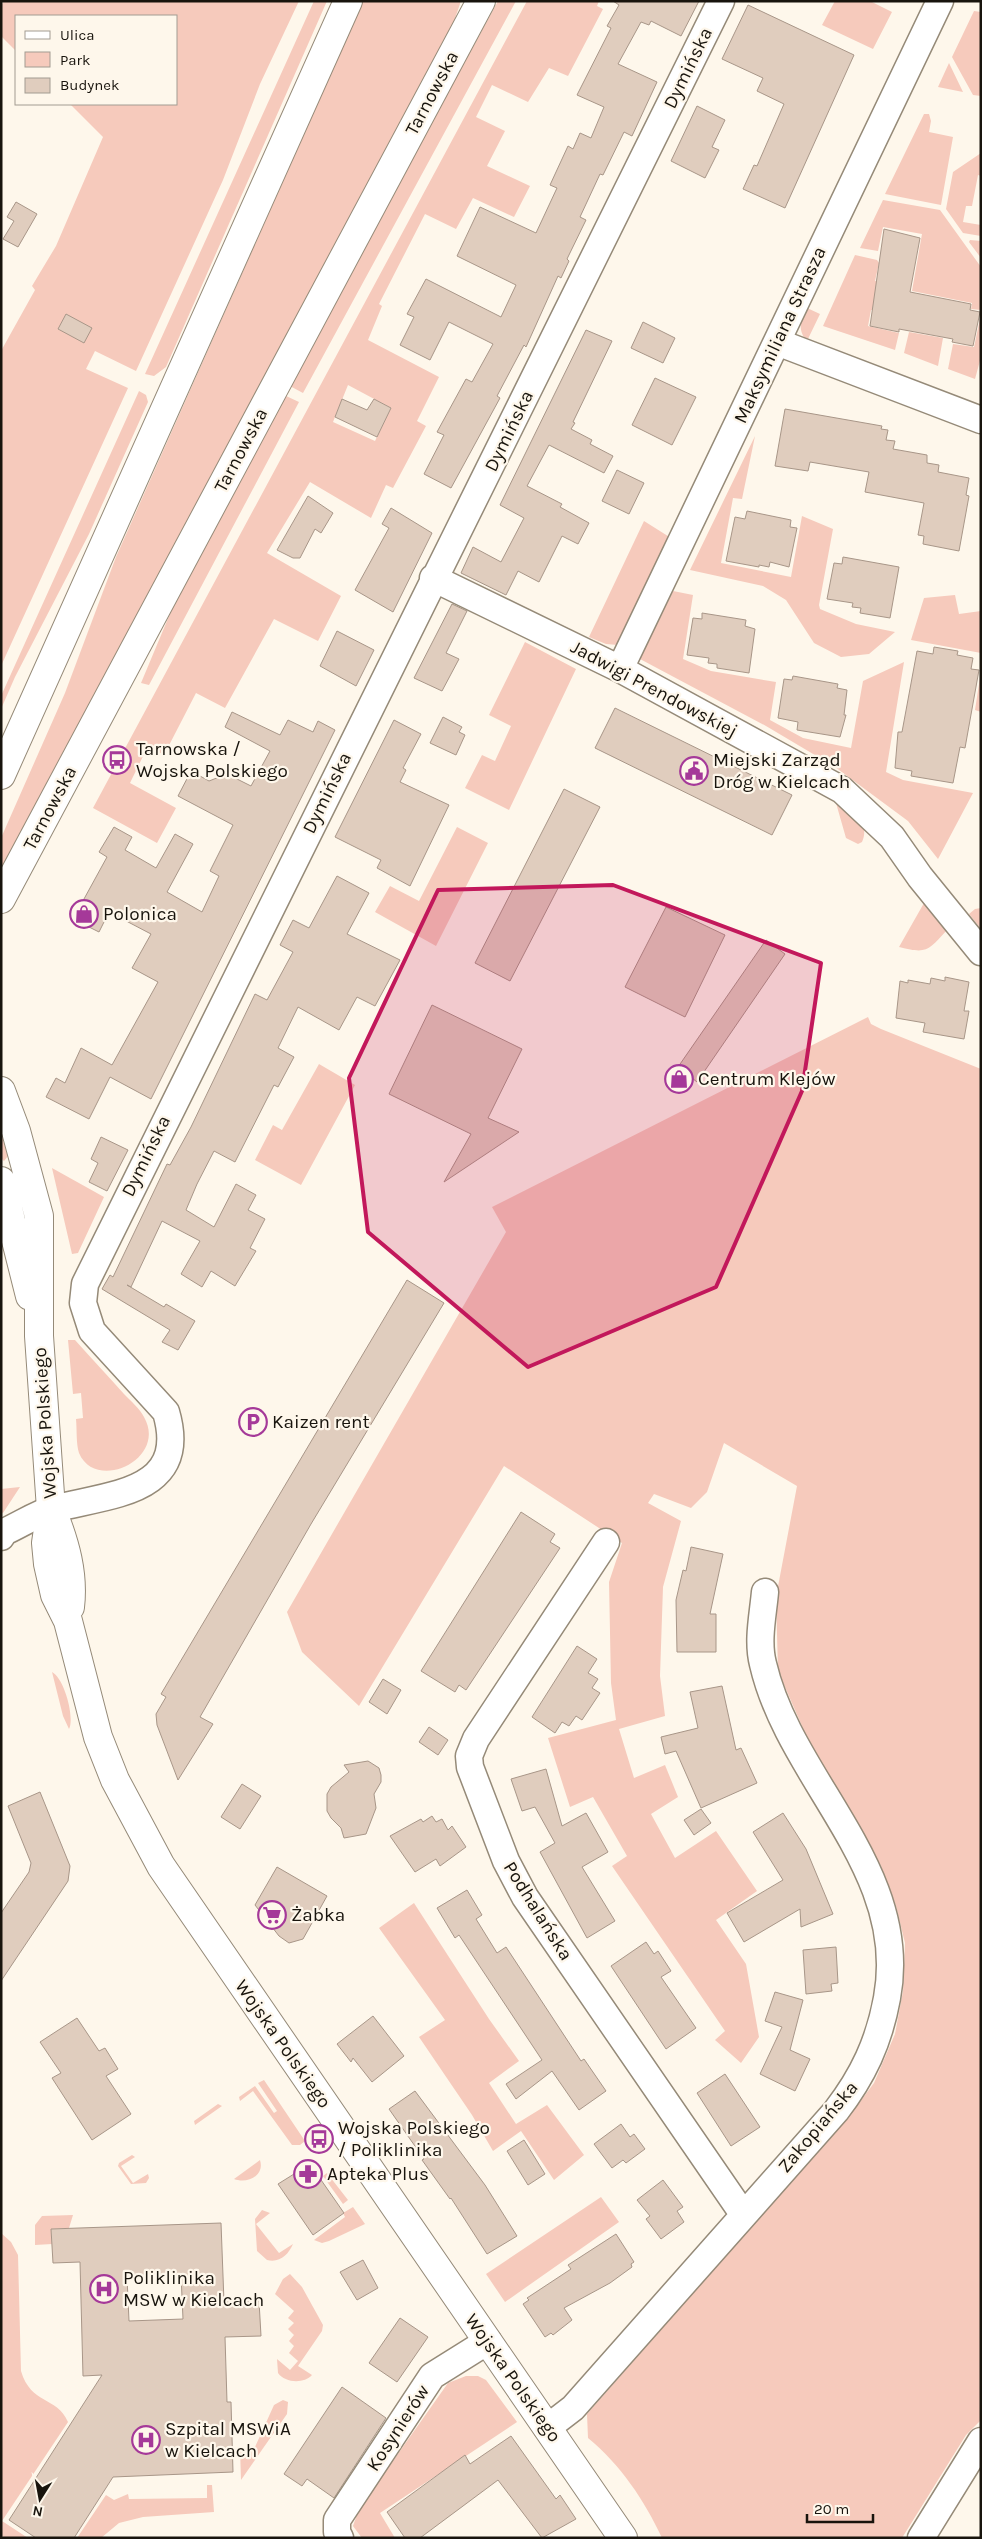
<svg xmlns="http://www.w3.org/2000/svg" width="982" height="2539" viewBox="0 0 982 2539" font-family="Karla,sans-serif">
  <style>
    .green { fill: #f6cabc; fill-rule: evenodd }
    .building { fill: #e0cdbe; stroke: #a89688; fill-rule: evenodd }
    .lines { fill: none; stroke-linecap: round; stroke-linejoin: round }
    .minor-casing { stroke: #958a78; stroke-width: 29 }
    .tertiary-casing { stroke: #958a78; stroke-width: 30 }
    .primary-casing { stroke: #958a78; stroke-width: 30 }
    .minor { stroke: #fff; stroke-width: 26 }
    .tertiary { stroke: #fff; stroke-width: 28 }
    .primary { stroke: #fff; stroke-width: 28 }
    .marked { fill: #c2185b; fill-opacity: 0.2; stroke: #c2185b; stroke-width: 4; stroke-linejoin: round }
    .labels { text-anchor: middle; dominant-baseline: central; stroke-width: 4.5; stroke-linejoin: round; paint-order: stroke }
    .street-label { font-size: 19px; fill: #18140d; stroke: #fef7eb }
    .poi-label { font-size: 19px; fill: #18140d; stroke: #fef7eb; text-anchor: start }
  </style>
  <rect width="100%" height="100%" fill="#fef7eb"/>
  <!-- green -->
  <path class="green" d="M4 1H299L260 84 223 180 136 371 95 351 86 369 128 388 1 666V351L35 290 32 286 56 246 103 137 70 104H176V16H16V51L1 36V6Z
    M314 1H327L166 367 154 376 145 374Z
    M363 1H461L452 27 1 873V838L65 693 116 557Z
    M498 1H516L303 393 288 385Z
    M527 1H599L597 6 603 9 568 76 549 68 528 102 492 85 476 117 505 131 487 166 530 186 514 217 473 198 456 229 425 214 379 304 382 306 368 340 439 377 417 421 426 426 393 488 386 485 371 518 310 482 267 553 341 596 318 641 274 619 225 708 196 693 164 755 148 746 130 783 176 808 157 843 93 808ZM348 385 391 408 375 441 333 422Z
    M835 1H870L892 12 873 49 822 25Z
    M974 11 981 12V96L973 95 952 57Z
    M949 63 963 92 938 87Z
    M924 114H929L931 121 929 132 953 137 941 205 885 194Z
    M981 153V176L978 175 972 206H966L963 222 981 225V236L963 233 946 209 953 172Z
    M883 200 940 210 981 267V310L971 309 972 303 912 291 922 234 883 227 878 251 860 248Z
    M970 240 981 241V258L969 242Z
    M855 255 877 260 879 263 875 281 883 282 877 311 871 310 868 326 899 333 895 350 823 326Z
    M805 307 820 314 807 341C797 330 801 320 805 307Z
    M981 314V357L975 379 948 369 953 344 974 347Z
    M909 332 943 338 938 366 904 353Z
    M139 391 146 395 148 402 89 534 15 677 1 709V696Z
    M284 395 299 402 149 685 141 683 177 597Z
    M755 436 742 499 733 498 721 563 791 577 802 516 833 529 819 605 820 609 856 624 895 632 869 654 841 657 814 643 786 600 763 586 690 570Z
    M644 521 671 538 618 645 606 644 589 637Z
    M673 591 693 595 683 659 711 671 776 682 770 720 803 738 851 748 863 681 904 662 886 772 903 780 973 793 938 859 908 821 835 767 766 726 640 659Z
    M955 595 959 614 981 611V653L911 640 924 598Z
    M525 642 576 669 509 810 465 788 482 755 495 761 511 726 489 715Z
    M981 671V712L975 710Z
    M836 803C851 813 871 822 862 842L858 844 846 838Z
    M457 827 488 843 436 946 375 912 390 886 419 901Z
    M924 903 947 930C928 951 927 954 899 947Z
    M981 908V929L969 914 975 909Z
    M868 1017 871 1024 881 1029 981 1069V2420L966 2435 902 2538H662C645 2501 620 2464 588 2438L587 2414 856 2107 874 2083 895 2034 903 1991 905 1943 896 1906 881 1866 805 1733 778 1671 776 1597 797 1486 724 1443 707 1492 691 1508 654 1494 648 1503 681 1521 663 1587 660 1676 665 1716 619 1729 634 1778 665 1765 678 1797 651 1814 675 1858 716 1831 757 1891 716 1920 746 1964 759 2037 741 2063 715 2040 725 2031 612 1866 627 1856 593 1797 570 1807 548 1738 616 1720 611 1683 609 1582 622 1543 504 1466 359 1706 302 1652 287 1612 506 1232 492 1207Z
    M319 1064 355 1085 301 1185 255 1160 273 1125 282 1130Z
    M1 1134 8 1156 4 1161 1 1158Z
    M52 1168 104 1197 78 1253 72 1254Z
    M68 1340H75C91 1358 108 1376 124 1394 131 1401 140 1409 144 1417 168 1459 96 1493 79 1453 76 1444 77 1429 76 1419L83 1418 81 1393 73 1394Z
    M20 1487 3 1513 1 1512V1489Z
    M52 1672C64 1678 75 1717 69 1729L63 1716Z
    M414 1903 489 2019 519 2061 489 2083 516 2124 547 2105 584 2155 554 2180 521 2131 493 2151 472 2115 419 2037 445 2020 379 1928Z
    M264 2080 305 2141 300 2145H292L253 2091 240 2101 239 2097 255 2086 274 2113 277 2111 258 2083Z
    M218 2104 222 2106 195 2125 194 2121Z
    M132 2155 135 2157 121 2166 133 2183 148 2174 149 2178 146 2183 131 2184 118 2166 119 2163Z
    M260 2160C265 2176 247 2184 234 2179Z
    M327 2173 348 2200 343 2204 323 2176Z
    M601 2197 619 2222 505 2302 486 2274Z
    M353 2207 365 2224 329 2241 322 2243 314 2240 345 2217 343 2213Z
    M262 2210 270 2213 256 2224 279 2253 293 2244C288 2255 280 2263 267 2260L257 2251 255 2219Z
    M73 2215 69 2228 51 2229 52 2244 35 2245V2225L42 2216Z
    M1 2233 11 2242 18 2255 21 2371C31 2405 57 2396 68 2422L2 2521 28 2538H5L1 2535Z
    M290 2274 302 2287 323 2325 322 2331 298 2366 312 2375C304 2384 285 2383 278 2373L277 2359 290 2370 298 2361 289 2353 294 2346 289 2341 294 2335 288 2329 294 2323 288 2318 294 2311 275 2294 283 2279Z
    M466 2376H478L486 2380 517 2422 380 2513 395 2538H362L353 2526 359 2509 448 2383Z
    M283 2400 288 2402 287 2414 241 2480 240 2448 249 2450 255 2447 274 2405Z
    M207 2485H212L214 2512 143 2517 119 2523 101 2538H77L106 2495 114 2500 128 2494 129 2499 207 2498Z"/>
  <!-- building -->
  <path class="building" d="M613 1H699L681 36 651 21 649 25 641 22 618 64 657 82 632 136 624 132 603 175 600 174 580 217 586 220 567 259 569 261 561 278 558 276 526 347 524 345 497 396 500 398 451 488 424 474 444 435 437 432 466 379 472 382 493 344 449 322 430 360 400 345 414 317 407 314 426 279 501 317 516 285 457 256 480 207 536 233 557 188 550 185 568 146 573 149 580 133 591 138 604 107 577 95 611 28 607 26 619 5Z
    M748 5 854 55 785 208 743 189 754 165 757 166 784 104 757 91 763 78 722 59Z
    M697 106 725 120 712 147 719 150 705 178 671 161Z
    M16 202 37 214 18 247 3 239 14 221 7 217Z
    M884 229 920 238 910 292 971 304 970 310 980 312 973 346 952 342 953 339 899 329V332L870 326Z
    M66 314 92 328 84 343 58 329Z
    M643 322 675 338 663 363 631 348Z
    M586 330 612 341 573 422 575 423 571 429 592 440 590 444 613 456 604 473 549 445 527 486 562 504 560 507 589 523 578 544 562 536 539 582 518 571 506 595 461 573 473 547 501 562 524 518 500 505Z
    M655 378 696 397 672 445 632 425Z
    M342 399 367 410 374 399 391 408 377 437 335 417Z
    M785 409 882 426 881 429 888 430 886 440 895 441 893 449 927 455V463L939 465 938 472 969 478 966 495 969 496 959 551 923 544 924 536 918 535 924 503 865 492 869 472 810 462 808 471 775 466Z
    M617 470 644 483 629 514 602 501Z
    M308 496 333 513 321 533 315 529 300 558H293L277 550Z
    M391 508 432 533 393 612 355 590 389 528 382 524Z
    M747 511 791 520 790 527 797 528 789 567 770 562 769 567 759 565V567L726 561 735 517 745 519Z
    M843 557 899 567 890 618 860 613 861 608 852 607 853 603 827 599 834 563 842 564Z
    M452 604 467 611 446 653 459 659 442 691 414 678Z
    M702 613 746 620 745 626 755 629 749 673 717 668V664L708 663 709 658 687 655 693 618 702 619Z
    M337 631 374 650 356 686 320 666Z
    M934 647 958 651 957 655 973 658 971 669 979 670 965 748 960 747 953 783 911 776 912 771 895 768 898 732H902L917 651 933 654Z
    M793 676 838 684 837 688 847 690 844 715H846L840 737 797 730 798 722 778 718 784 679 792 680Z
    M615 708 792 795 772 835 595 748Z
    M232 712 280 735 288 720 313 732 318 721 335 730 151 1099 110 1077 89 1119 46 1097 56 1078 65 1083 81 1048 112 1065 158 982 132 968 151 934 109 912 99 932 73 919 107 857 99 852 114 827 132 837 125 850 156 868 175 834 193 844 167 892 202 912 219 876 210 871 233 825 178 796 191 771 209 781 227 774 251 786 270 751 225 727Z
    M443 717 462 727 459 732 465 735 456 755 430 743Z
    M394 720 421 734 403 768 406 770 400 782 449 805 410 886 377 868 381 860 335 837Z
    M564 789 600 807 510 981 475 963Z
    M337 876 369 893 347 934 400 960 375 1006 357 997 339 1030 298 1007 278 1048 294 1057 278 1087 274 1085 235 1162 214 1151 197 1184 186 1210 214 1227 236 1184 256 1195 248 1210 265 1219 250 1248 256 1251 235 1286 211 1271 202 1287 181 1274 200 1241 162 1221 131 1287 127 1285 164 1307 166 1304 195 1321 178 1350 162 1342 170 1330 102 1289 110 1275 113 1277 167 1164 170 1165 191 1127 255 994 267 1000 293 952 280 945 293 920 309 928Z
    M666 907 725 935 685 1017 625 987Z
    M766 940 785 954 697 1082 678 1067Z
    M945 977 969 982 964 1011H969L964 1039 923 1032 925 1023 896 1018 900 981 908 983V980L930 984 931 978 945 981Z
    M432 1005 522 1049 488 1118 519 1132 444 1182 471 1134 389 1094Z
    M101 1137 128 1150 107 1191 89 1182 98 1163 91 1159Z
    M407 1280 444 1303 311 1524 200 1717 213 1724 178 1780 157 1725 156 1714 166 1697 161 1694Z
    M521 1512 555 1534 550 1542 560 1548 466 1690 459 1685 455 1692 421 1671Z
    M691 1547 723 1554 710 1614H716V1652H677L676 1600 683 1570 686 1571Z
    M577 1646 597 1659 588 1673 598 1679 592 1688 600 1693 582 1720 576 1716 569 1726 562 1722 555 1733 532 1717Z
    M383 1679 401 1690 387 1714 369 1702Z
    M722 1686 736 1750 741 1748 757 1783 701 1808 676 1751 665 1754 661 1737 698 1728 690 1692Z
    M429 1727 448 1740 438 1755 419 1742Z
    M368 1761 379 1768 381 1775V1782L374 1794 376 1808 366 1834 344 1838 341 1828 331 1818 327 1811V1794L331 1787 349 1772 344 1765Z
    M546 1769 562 1826 586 1813 608 1852 582 1867 615 1921 587 1938 540 1852 555 1843 535 1807 522 1811 511 1779Z
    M242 1784 261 1796 240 1829 221 1817Z
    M40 1792 70 1866 68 1881 1 1981V1913L29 1872 31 1863 8 1806Z
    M701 1809 711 1823 694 1835 684 1820Z
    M783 1813 806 1849 833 1914 801 1927 800 1909 744 1942 727 1913 783 1880 753 1832Z
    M432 1816 436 1822 442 1819 448 1830 452 1826 466 1847 440 1866 436 1859 415 1872 390 1836 421 1819 423 1822Z
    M277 1867 327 1896 303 1939 289 1943 279 1936 255 1905Z
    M467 1890 482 1915 476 1919 497 1953 506 1947 581 2061 584 2059 606 2091 579 2110 552 2071 516 2099 506 2084 542 2060 459 1935 455 1938 437 1908Z
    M646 1942 654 1954 658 1951 671 1971 661 1977 696 2028 666 2049 611 1966Z
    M836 1947 838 1983 831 1984 832 1991 806 1994 803 1950Z
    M775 1992 803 2000 790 2050 810 2059 795 2091 760 2074 782 2027 765 2021Z
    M373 2016 404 2056 372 2082 353 2058 351 2062 337 2044Z
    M77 2018 99 2051 105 2048 118 2069 106 2076 131 2114 92 2140 52 2078 61 2073 40 2042Z
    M725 2074 760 2127 731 2146 697 2093Z
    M415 2091 485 2185 517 2236 487 2254 451 2198 450 2199 422 2160 424 2159 389 2109Z
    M621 2124 630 2137 634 2134 645 2149 626 2163 623 2160 612 2168 594 2144Z
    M524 2140 545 2174 528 2185 507 2151Z
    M310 2164 344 2213 313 2235 278 2184Z
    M663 2180 683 2207 677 2211 684 2222 661 2239 646 2219 650 2216 637 2200Z
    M221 2223 224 2302 259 2301 261 2336 225 2337 227 2402H231L233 2472 113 2477 74 2538H36L9 2520 102 2375 83 2376 80 2262 53 2263 51 2229ZM181 2275 183 2319 129 2321 127 2277Z
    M616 2234 634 2262 631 2264 632 2267 610 2283 564 2308 572 2320 553 2335 551 2333 545 2337 523 2304 529 2300 527 2298 571 2269 568 2265Z
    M363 2260 378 2288 357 2300 340 2272Z
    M400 2318 428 2337 397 2382 369 2363Z
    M342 2387 386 2418 334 2498 307 2479 302 2486 284 2474Z
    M511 2436 556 2499 560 2495 576 2519 542 2538 498 2480 420 2538H405L387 2512 465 2455 470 2464Z"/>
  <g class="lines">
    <defs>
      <path id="minor" d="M777 342 981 420
        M433 578 620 669 842 790 892 837 920 877 981 952
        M620 669 940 1
        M1 1537 4 1532C20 1525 36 1514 53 1509 109 1494 190 1494 166 1412L92 1331 83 1303 85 1284 721 1
        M606 1542 476 1739 469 1756 470 1767 506 1861 525 1897 743 2214
        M547 2428 573 2408 836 2111C863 2076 879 2042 887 1998 911 1869 790 1781 763 1664 757 1641 763 1615 765 1592
        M340 2538 337 2532V2520L432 2376 488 2341
        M921 2538 981 2441"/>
      <path id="tertiary" d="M1 1091 16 1131 39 1216V1336L51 1509 46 1543 48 1564 55 1595 68 1621 98 1737 115 1780 161 1866 623 2538
        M1 1181 30 1296
        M53 1513C65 1543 74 1574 70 1607"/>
      <path id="primary" d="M1 775 348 1
        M1 899 481 1"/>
    </defs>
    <!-- minor casing -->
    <use href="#minor" class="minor-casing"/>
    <!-- tertiary casing -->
    <use href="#tertiary" class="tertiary-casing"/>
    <!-- primary casing -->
    <use href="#primary" class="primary-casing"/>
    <!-- minor -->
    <use href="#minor" class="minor"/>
    <!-- tertiary -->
    <use href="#tertiary" class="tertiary"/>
    <!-- primary -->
    <use href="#primary" class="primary"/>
  </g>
  <!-- marked area -->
  <path class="marked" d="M613 885 821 963 802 1091 716 1287 528 1367 368 1232 349 1078 438 890Z"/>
  <!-- icons -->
  <defs>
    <symbol id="bus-ring" viewBox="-11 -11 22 22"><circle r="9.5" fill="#fef7eb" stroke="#a53999" stroke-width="1.5"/><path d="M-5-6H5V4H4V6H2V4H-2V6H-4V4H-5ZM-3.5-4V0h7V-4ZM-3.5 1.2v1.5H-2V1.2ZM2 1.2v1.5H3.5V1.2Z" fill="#a53999"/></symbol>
    <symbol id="civic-ring" viewBox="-11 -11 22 22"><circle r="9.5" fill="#fef7eb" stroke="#a53999" stroke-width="1.5"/><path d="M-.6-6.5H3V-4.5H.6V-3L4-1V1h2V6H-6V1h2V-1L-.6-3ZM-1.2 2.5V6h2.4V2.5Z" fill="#a53999"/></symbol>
    <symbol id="shop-ring" viewBox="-11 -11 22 22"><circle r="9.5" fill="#fef7eb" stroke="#a53999" stroke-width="1.5"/><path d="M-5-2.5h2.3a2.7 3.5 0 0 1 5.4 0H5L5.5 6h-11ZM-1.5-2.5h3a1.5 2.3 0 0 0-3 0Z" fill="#a53999"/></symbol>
    <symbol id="parking-ring" viewBox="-11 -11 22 22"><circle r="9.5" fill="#fef7eb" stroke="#a53999" stroke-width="1.5"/><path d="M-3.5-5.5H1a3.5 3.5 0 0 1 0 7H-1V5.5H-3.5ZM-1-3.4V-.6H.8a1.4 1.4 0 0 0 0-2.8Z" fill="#a53999"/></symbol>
    <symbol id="supermarket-ring" viewBox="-11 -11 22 22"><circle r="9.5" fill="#fef7eb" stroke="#a53999" stroke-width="1.5"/><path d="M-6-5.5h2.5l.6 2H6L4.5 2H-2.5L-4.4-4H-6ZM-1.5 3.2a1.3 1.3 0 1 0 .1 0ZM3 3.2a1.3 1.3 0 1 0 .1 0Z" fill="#a53999"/></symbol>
    <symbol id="pharmacy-ring" viewBox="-11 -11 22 22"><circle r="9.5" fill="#fef7eb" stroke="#a53999" stroke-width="1.5"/><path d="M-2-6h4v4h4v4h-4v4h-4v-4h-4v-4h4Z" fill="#a53999"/></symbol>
    <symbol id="hospital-ring" viewBox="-11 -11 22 22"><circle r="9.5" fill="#fef7eb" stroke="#a53999" stroke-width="1.5"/><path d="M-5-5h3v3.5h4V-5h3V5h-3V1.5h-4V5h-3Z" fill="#a53999"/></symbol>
  </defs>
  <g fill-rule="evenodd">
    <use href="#bus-ring" x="101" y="744" width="32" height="32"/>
    <use href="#civic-ring" x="678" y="755" width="32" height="32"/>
    <use href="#shop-ring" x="68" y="898" width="32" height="32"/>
    <use href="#shop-ring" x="663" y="1063" width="32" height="32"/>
    <use href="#parking-ring" x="237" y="1406" width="32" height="32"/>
    <use href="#supermarket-ring" x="256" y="1899" width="32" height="32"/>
    <use href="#bus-ring" x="303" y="2123" width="32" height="32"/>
    <use href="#pharmacy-ring" x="292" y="2158" width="32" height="32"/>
    <use href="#hospital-ring" x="88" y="2273" width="32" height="32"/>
    <use href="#hospital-ring" x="130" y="2424" width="32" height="32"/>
  </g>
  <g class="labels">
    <!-- street labels -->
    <g class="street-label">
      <text transform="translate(688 68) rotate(-64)">Dymińska</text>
      <text transform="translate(432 93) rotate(-62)">Tarnowska</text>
      <text transform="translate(780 335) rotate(-65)">Maksymiliana Strasza</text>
      <text transform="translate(509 431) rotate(-64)">Dymińska</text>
      <text transform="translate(241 450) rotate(-62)">Tarnowska</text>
      <text transform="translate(654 689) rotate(28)">Jadwigi Prendowskiej</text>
      <text transform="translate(327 793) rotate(-64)">Dymińska</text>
      <text transform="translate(50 808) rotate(-62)">Tarnowska</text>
      <text transform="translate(146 1156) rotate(-64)">Dymińska</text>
      <text transform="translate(45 1423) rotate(-94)">Wojska Polskiego</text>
      <text transform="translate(538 1911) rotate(58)">Podhalańska</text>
      <text transform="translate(283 2044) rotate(55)">Wojska Polskiego</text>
      <text transform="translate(818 2127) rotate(-50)">Zakopiańska</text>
      <text transform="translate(513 2378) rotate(55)">Wojska Polskiego</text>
      <text transform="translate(398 2428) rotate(-57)">Kosynierów</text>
    </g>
    <!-- poi labels -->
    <g class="poi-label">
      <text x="136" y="749">Tarnowska /<tspan x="136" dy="22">Wojska Polskiego</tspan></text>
      <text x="713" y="760">Miejski Zarząd<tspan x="713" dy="22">Dróg w Kielcach</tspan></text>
      <text x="103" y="914">Polonica</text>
      <text x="698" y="1079">Centrum Klejów</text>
      <text x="272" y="1422">Kaizen rent</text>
      <text x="291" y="1915">Żabka</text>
      <text x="338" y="2128">Wojska Polskiego<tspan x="338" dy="22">/ Poliklinika</tspan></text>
      <text x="327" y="2174">Apteka Plus</text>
      <text x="123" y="2278">Poliklinika<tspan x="123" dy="22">MSW w Kielcach</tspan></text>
      <text x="165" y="2429">Szpital MSWiA<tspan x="165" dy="22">w Kielcach</tspan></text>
    </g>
  </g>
  <!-- border -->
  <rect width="982" height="2539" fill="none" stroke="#18140d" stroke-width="5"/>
  <!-- legend -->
  <rect x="15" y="15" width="162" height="90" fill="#fef7eb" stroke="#a29c92"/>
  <rect x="25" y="31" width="25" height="8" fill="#ffffff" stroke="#a29c92"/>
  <text x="60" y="40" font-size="15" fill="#18140d">Ulica</text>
  <rect x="25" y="52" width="25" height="15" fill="#f6cabc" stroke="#a29c92"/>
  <text x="60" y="65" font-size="15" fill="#18140d">Park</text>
  <rect x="25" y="78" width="25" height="15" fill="#e0cdbe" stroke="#a29c92"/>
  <text x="60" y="90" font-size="15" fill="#18140d">Budynek</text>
  <!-- north arrow -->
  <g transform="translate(40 2499) rotate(191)" stroke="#fef7eb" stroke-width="4" paint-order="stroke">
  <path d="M0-4L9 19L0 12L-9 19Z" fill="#18140d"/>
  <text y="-8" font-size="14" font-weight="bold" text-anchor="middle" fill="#18140d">N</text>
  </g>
  <!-- scale -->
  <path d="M807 2514v8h66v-8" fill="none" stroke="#18140d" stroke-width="2.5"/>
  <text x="814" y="2514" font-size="15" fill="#18140d" stroke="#fef7eb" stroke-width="4" paint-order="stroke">20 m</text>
</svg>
